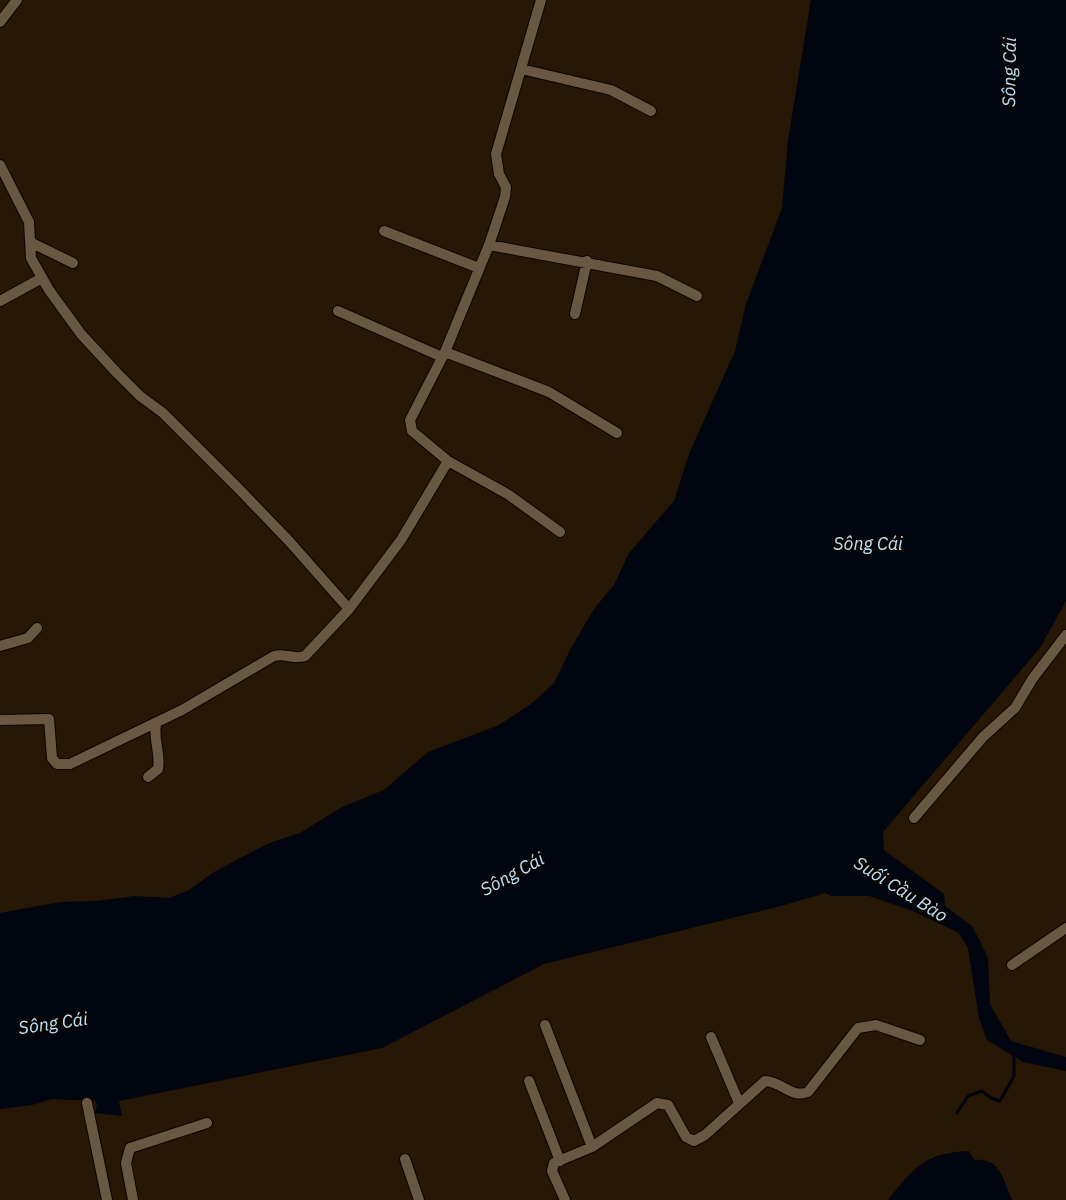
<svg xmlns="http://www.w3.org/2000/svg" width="1066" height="1200" viewBox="0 0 1066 1200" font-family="'IBM Plex Sans',sans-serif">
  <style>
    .water { fill: #000510 }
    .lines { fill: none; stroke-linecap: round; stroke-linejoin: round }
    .stream { stroke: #000510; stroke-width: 3 }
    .street-casing { stroke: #0f0300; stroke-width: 12 }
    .street { stroke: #695742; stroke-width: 10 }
    .labels { text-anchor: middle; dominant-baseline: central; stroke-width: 4.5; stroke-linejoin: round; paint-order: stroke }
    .water-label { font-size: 18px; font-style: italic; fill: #bce2fa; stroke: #0a0501 }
  </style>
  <rect width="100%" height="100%" fill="#271705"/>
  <!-- water -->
  <path class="water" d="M811 0H1066V601L1040 648 883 832 884 850 944 894 945 906 972 926 980 941 988 958 990 1004 1011 1041 1066 1057V1071L1023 1062 987 1040 979 1018 968 948 959 933 913 911 869 896H831L825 893 781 906 544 964 382 1048 119 1101 122 1116 95 1113 97 1104 95 1101 52 1099 32 1105 0 1109V913L60 902 96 901 135 896 169 898 189 890 214 872 269 843 300 833 342 807 384 790 428 752 499 725 531 704 554 683 571 648 594 609 614 585 629 553 674 501 689 454 735 351 746 304 782 208 788 140Z
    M969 1151 974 1160C1000 1157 1003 1179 1012 1200H888C914 1167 925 1153 969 1151Z"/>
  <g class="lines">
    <!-- stream -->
    <path class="stream" d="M957 1113 968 1096 982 1091 991 1098 1000 1101 1014 1076V1054"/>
    <defs>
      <path id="street" d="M0 22 17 0
        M521 69 611 90 651 111
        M0 165 29 222 31 258 49 290 81 334 117 373 140 396 163 413 237 487 289 541 349 609 305 656C294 660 285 653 274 656L182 710 70 764H57L52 758 49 719 0 720
        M384 231 479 268
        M30 242 73 263
        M489 245 657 276 697 296
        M0 301 42 278
        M338 311 442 357
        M575 314 587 261
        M445 352 549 392 617 433
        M448 461 509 495 560 532
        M349 609 401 540 448 461 412 431 410 420 445 352 489 245 505 197 506 187 499 174 496 154 541 0
        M0 646 28 638 37 628
        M148 777 158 769C161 753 153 740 156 724
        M914 818 983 737 1015 708 1033 678 1066 635
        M1012 965 1066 928
        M545 1025 592 1147
        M711 1037 739 1103
        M529 1081 560 1161
        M87 1103 107 1200
        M405 1159 419 1200
        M133 1200 126 1163 130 1148 207 1123
        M565 1200 552 1171 554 1163 592 1147 657 1103 668 1105 686 1137 694 1141 705 1135 765 1081C781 1081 791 1099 808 1092L858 1028 876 1025 920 1040"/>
    </defs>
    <!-- street casing -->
    <use href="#street" class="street-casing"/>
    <!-- street -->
    <use href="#street" class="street"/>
  </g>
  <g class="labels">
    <!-- water labels -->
    <g class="water-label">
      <text transform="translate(1009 72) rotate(-89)">Sông Cái</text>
      <text x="868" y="543">Sông Cái</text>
      <text transform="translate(512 874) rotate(-29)">Sông Cái</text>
      <text transform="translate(901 889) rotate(32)">Suối Cầu Bào</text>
      <text transform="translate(53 1023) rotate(-8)">Sông Cái</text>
    </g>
  </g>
</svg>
